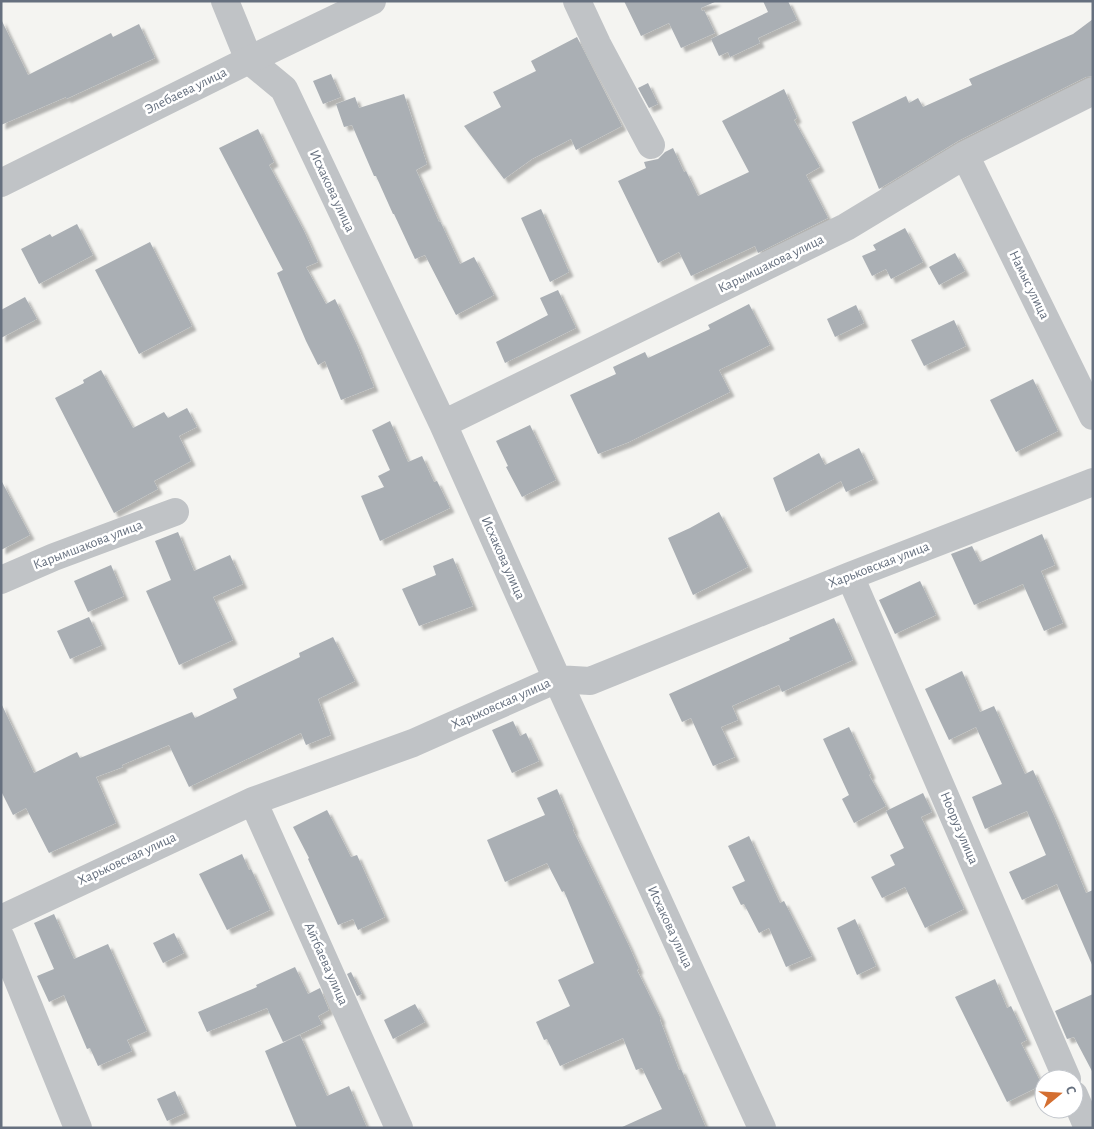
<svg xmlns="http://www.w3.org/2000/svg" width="1094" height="1129" viewBox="0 0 1094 1129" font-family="'Alegreya Sans',sans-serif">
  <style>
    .building { fill: #aaafb4; filter: url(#shadow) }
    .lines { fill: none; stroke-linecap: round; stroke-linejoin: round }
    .minor { stroke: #c0c3c6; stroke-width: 28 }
    .tertiary { stroke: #c0c3c6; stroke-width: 28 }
    .labels { text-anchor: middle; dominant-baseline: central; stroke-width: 5; stroke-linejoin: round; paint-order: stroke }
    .street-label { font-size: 14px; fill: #66707f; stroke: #fff }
  </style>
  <defs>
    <filter id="shadow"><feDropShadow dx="4.5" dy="4.5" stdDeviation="1" flood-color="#0004"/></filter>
  </defs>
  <rect width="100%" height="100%" fill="#f4f4f1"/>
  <!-- building -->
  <path class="building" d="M624 1H717L701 8 702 11 704 10 715 33 681 48 669 23 641 36Z
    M763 1H788L797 20 758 38 760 43 730 57 728 52 719 56 711 39 768 12Z
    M1 19 28 75 111 33 113 37 139 24 155 58 66 99V97L1 125Z
    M1093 19V76L1086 77 958 141 879 189 852 122 906 96 909 103 918 98 923 107 972 85 969 79 1073 34Z
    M577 37 622 126 576 150 571 139 532 159 504 179 464 126 501 107 493 92 536 71 531 61Z
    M331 74 341 97 323 104 313 81Z
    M648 83 658 104 649 108 638 88Z
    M784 89 797 118 794 120 820 167 806 175 828 218 758 253 755 246 691 276 679 252 658 263 618 181 646 168 644 162 658 159 665 152 673 148 684 172 686 171 698 196 749 172 722 121Z
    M404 94 427 164 416 170 439 222 440 221 460 264 474 257 494 295 456 315 425 255 415 259 394 214H393L376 176H374L352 125 344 127 336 104 355 97 359 108Z
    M258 129 274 162 269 165 304 231 318 262 306 267 326 304 335 299 357 345 374 387 341 400 325 361 318 365 306 341 277 273 283 270 219 148Z
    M541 209 569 272 550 282 521 218Z
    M77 224 93 255 39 284 21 249 50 234 52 237Z
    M905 228 923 262 891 279 886 269 872 276 862 256 876 250 873 245Z
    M150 242 192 326 139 354 95 270Z
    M955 253 965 271 939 285 929 267Z
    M558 290 576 328 505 363 496 342 548 315 540 298Z
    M25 297 37 319 1 338V310Z
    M749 304 770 345 719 370 730 392 629 442 598 454 570 395 616 374 613 367 645 352 648 358 710 329 708 325Z
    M856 305 864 323 835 337 827 319Z
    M954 320 966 346 924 366 911 340Z
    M101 370 133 428 164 412 168 418 187 408 197 427 179 436 191 461 154 481 158 489 114 513 55 398 84 383 83 380Z
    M1033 379 1058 431 1016 452 990 400Z
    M390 421 408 462 422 456 434 482 437 481 450 508 380 541 361 496 384 487 378 476 390 470 372 430Z
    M530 425 556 480 522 497 506 467 508 466 496 441Z
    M859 448 874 479 846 492 841 481 786 512 773 478 819 453 825 465Z
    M1 480 30 535 1 550Z
    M719 512 748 567 693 595 668 538 690 528Z
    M178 532 194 571 230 555 243 584 213 597 233 640 179 665 146 591 171 580 155 541Z
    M1042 534 1055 565 1041 571 1063 623 1044 631 1023 584 974 605 951 554 972 546 980 562Z
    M453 558 473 606 419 626 402 589 436 575 433 566Z
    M111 565 124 596 88 612 74 581Z
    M920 581 936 615 895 634 879 600Z
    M89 617 102 645 70 659 57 631Z
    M834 618 853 660 782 692 779 685 732 706 738 720 721 727 735 757 713 766 691 718 682 722 669 694 790 640 789 638Z
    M333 637 355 681 318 699 331 735 306 745 301 733 189 787 169 745 122 765 123 767 96 777 116 823 49 853 26 808 13 815 1 791V703L34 773 77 752 80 758 192 712 195 718 237 698 233 689 300 657 299 653Z
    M962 671 980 712 994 706 1025 774 1033 770 1055 818 1086 893 1093 890V967L1057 884 1022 900 1009 872 1046 855 1027 811 985 829 972 797 1002 784 976 727 949 740 925 689Z
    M513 721 520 736 526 733 539 761 512 773 492 730Z
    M849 727 871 774 869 775 886 806 854 823 842 799 849 795 823 739Z
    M557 789 574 829 573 830 629 946 639 969 637 970 661 1019 660 1020 679 1070 681 1069 706 1128H620L662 1109 642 1068 636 1070 623 1038 560 1066 547 1039 544 1040 536 1022 570 1006 558 980 594 963 564 891 562 892 547 863 505 882 487 840 545 815 537 798Z
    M923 793 932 812 921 817 964 909 925 928 905 887 882 898 871 877 895 865 890 855 904 848 886 811Z
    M327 810 351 857 357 855 385 917 358 930 353 919 338 925 308 859 309 858 293 827Z
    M749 836 780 903 784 901 812 956 786 967 769 928 759 933 744 904 741 905 732 887 745 881 728 846Z
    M242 854 249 870 251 869 270 910 227 930 199 874Z
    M54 914 74 959 108 944 147 1031 127 1040 132 1051 98 1066 90 1048 87 1049 64 995 49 1002 37 976 54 969 34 923Z
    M855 919 876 966 857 975 837 928Z
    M174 933 184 953 163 963 153 943Z
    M295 967 308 994 320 988 329 1010 318 1016 322 1024 283 1042 267 1008 207 1032 198 1012 257 987 256 985Z
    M351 972 362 994 357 996 347 974Z
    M995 979 1007 1008 1011 1006 1027 1040 1021 1043 1042 1085 1007 1102 955 997Z
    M1093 994V1073L1074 1037 1067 1039 1055 1011Z
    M415 1004 425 1022 393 1039 384 1020Z
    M300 1035 327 1096 349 1086 367 1128H297L265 1051Z
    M175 1091 185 1113 167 1121 157 1099Z"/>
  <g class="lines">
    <!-- minor -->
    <path class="minor" d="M225 1 249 60 284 89 443 424 557 679 762 1128
      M577 1 597 44 651 145
      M965 155 1093 416
      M443 424 846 227 965 155 1093 91
      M850 576 1067 1079
      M1 580 54 557 175 512
      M253 801 399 1128
      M1 919 253 801 413 743 557 679 590 681 850 576 1093 482
      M1 938 78 1128
      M1074 1095 1088 1128"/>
    <!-- tertiary -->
    <path class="tertiary" d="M1 183 249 60 372 1"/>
  </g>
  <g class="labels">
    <!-- street labels -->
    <g class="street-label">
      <text transform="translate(186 91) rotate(-26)">Элебаева улица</text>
      <text transform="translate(332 191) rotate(65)">Исхакова улица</text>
      <text transform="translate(771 264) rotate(-26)">Карымшакова улица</text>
      <text transform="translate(1029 285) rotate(64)">Намыс улица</text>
      <text transform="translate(88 545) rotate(-21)">Карымшакова улица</text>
      <text transform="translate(503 558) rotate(66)">Исхакова улица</text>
      <text transform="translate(879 565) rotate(-21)">Харьковская улица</text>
      <text transform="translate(501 704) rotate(-24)">Харьковская улица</text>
      <text transform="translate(959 828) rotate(67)">Нооруз улица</text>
      <text transform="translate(127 859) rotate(-25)">Харьковская улица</text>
      <text transform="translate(670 927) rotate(65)">Исхакова улица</text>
      <text transform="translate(326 964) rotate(66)">Айтбаева улица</text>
    </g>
  </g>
  <!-- border -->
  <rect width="1094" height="1129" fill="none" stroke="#66707f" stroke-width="5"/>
  <!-- north arrow -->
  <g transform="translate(1059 1094) rotate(72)"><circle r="24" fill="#ffffff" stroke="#c2c6cc"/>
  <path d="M0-4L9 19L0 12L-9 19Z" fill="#d46f31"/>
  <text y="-8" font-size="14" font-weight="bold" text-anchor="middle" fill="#66707f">С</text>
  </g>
</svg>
